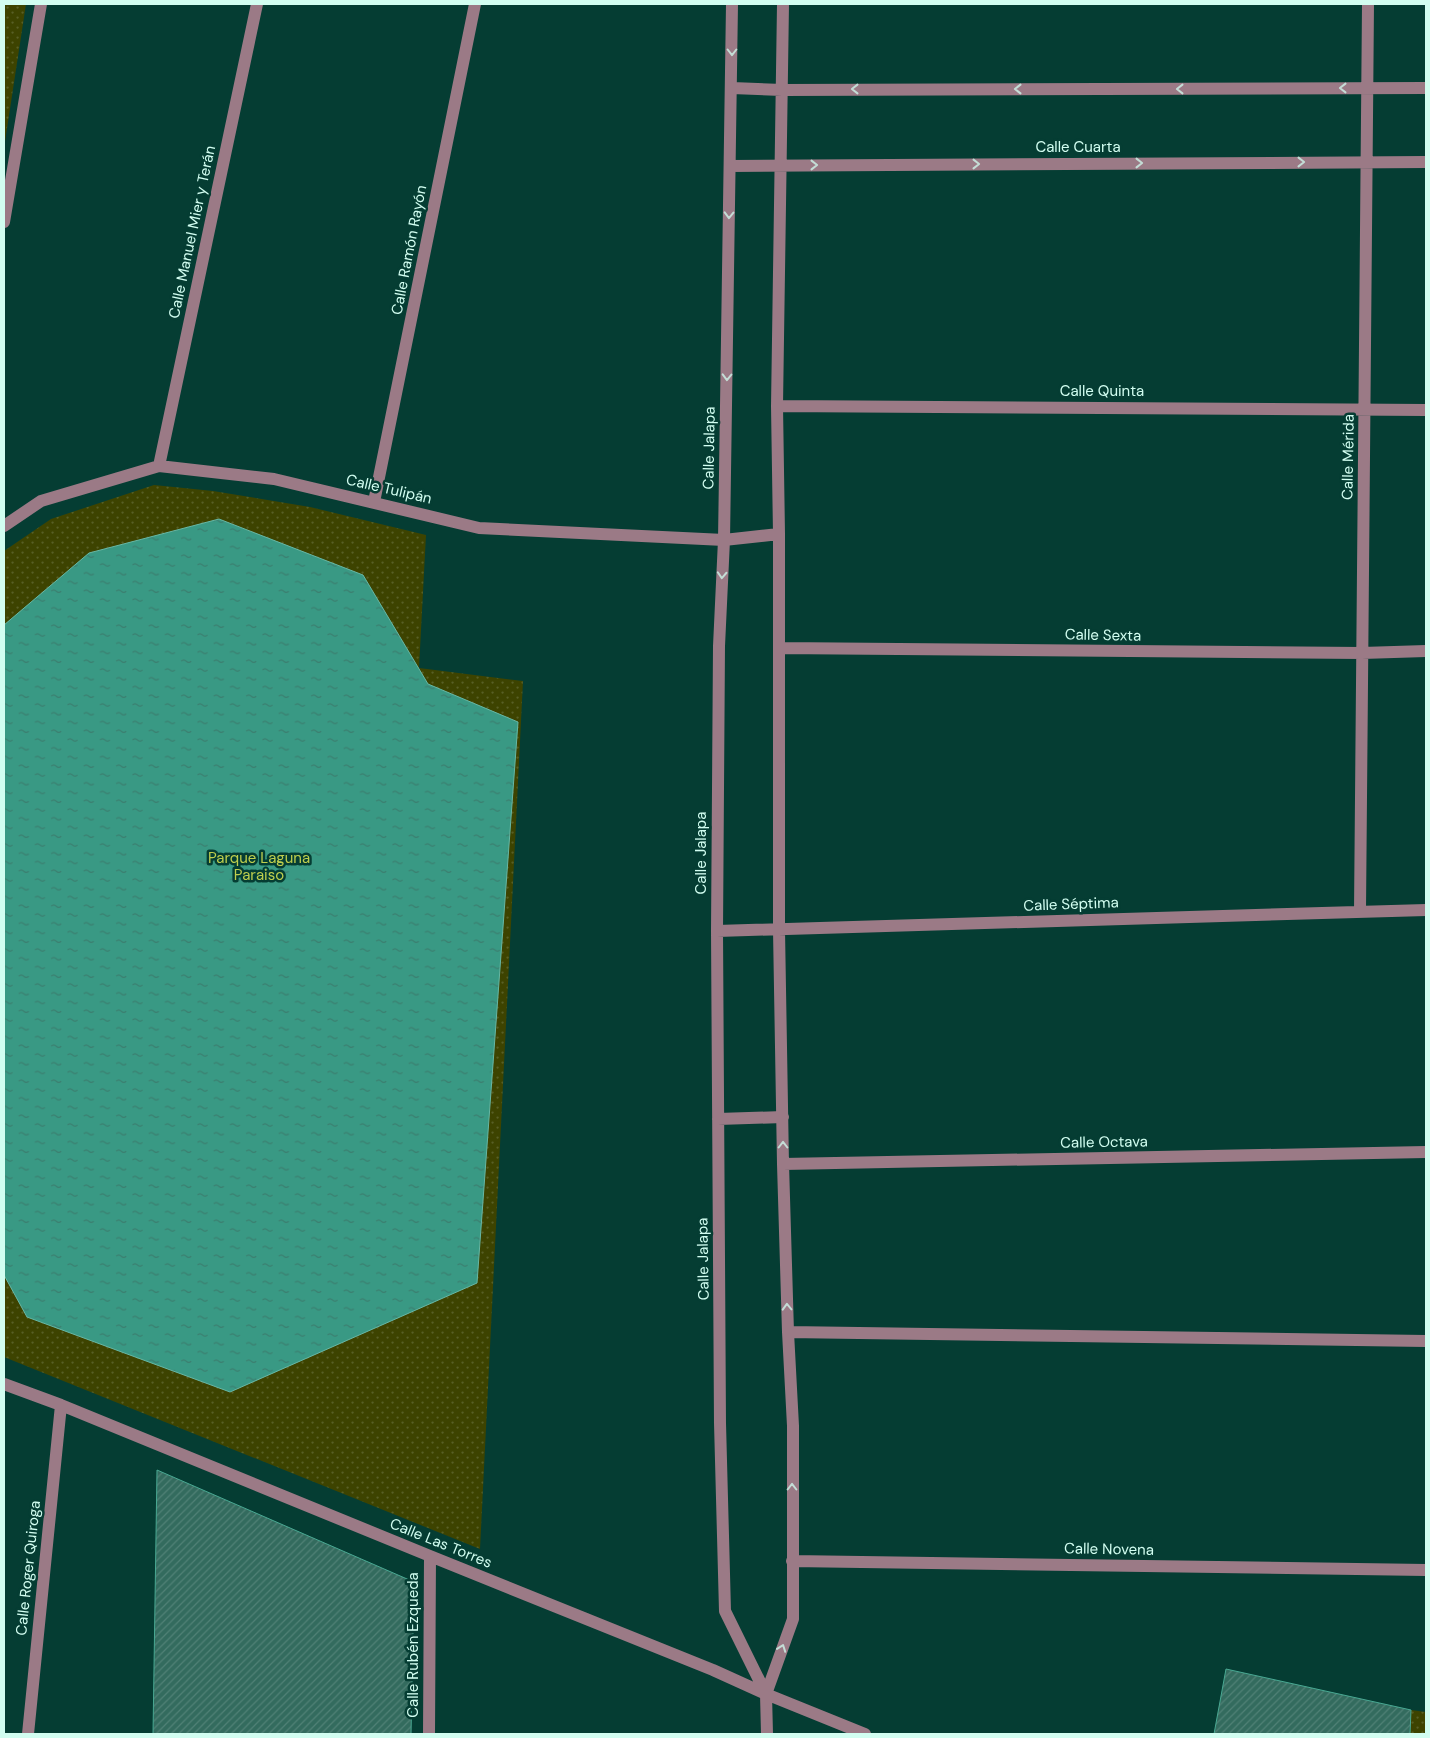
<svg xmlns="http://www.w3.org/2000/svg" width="1430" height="1738" viewBox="0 0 1430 1738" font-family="'DM Sans',sans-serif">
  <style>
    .green { fill: url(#green-dots) }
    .water { fill: url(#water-ripples); stroke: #67b7a5 }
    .building { fill: url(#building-hatch); stroke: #49a993 }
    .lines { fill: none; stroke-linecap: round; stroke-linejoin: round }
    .minor { stroke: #9b7a86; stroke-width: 12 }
    .oneway { stroke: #c4ddd6 }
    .labels { text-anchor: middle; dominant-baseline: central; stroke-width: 5; stroke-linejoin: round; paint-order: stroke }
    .street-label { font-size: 15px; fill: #d2fef1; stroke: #053d33 }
    .park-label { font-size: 15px; fill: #bece4e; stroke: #053d33 }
  </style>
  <defs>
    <pattern id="green-dots" width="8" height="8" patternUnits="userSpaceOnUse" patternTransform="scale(1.25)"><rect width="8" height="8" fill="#3d4300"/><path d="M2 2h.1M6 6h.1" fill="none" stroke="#585f26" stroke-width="1.8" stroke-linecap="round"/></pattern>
    <pattern id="water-ripples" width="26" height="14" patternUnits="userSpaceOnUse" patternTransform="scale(1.25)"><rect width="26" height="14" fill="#399984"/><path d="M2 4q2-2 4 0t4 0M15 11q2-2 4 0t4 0" fill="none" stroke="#3b7e6f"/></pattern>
    <pattern id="building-hatch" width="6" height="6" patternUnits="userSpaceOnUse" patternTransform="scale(1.25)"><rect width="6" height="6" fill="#336b5e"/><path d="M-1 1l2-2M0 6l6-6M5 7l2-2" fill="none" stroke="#508176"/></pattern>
  </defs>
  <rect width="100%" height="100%" fill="#053d33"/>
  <!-- green -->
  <path class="green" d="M4 4H26L4 148Z
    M154 485 213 491 310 507 426 535 419 668 523 681 480 1549 4 1357V551L51 519Z
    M1411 1710 1426 1712V1734H1410Z"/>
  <!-- water -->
  <path class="water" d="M219 519 363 575 428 684 518 722 477 1283 230 1392 27 1317 4 1275V625L89 553Z"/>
  <!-- building -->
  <path class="building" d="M157 1470 414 1582 411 1734H153Z
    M1226 1669 1411 1710 1410 1734H1214Z"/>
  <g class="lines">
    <!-- minor -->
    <path class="minor" d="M732 4 724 540 719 646 717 931 720 1423 725 1611 766 1694
      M732 88 782 90 1426 88
      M730 166 1426 162
      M4 222 41 4
      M777 406 1426 410
      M159 466 257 4
      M374 502 475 4
      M4 526 41 501 159 466 274 479 479 528 724 540 779 534
      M779 648 1362 653 1426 651
      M1360 911 1368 4
      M717 931 1426 910
      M718 1119 783 1117
      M783 1164 1426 1152
      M788 1332 1426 1341
      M4 1384 61 1405 430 1556 713 1670 766 1694 865 1734
      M792 1561 1426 1570
      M28 1734 61 1405
      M429 1734 430 1556
      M767 1734 766 1694 793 1619V1426L788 1332 783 1164 779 930V534L777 406 783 4"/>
  </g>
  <!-- one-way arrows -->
  <defs><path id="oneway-chevron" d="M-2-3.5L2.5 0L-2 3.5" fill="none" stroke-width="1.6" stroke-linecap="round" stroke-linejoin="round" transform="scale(1.25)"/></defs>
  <g class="oneway">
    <use href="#oneway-chevron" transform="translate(732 52) rotate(90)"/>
    <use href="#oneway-chevron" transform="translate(1343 88) rotate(180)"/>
    <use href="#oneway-chevron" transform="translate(855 89) rotate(180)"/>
    <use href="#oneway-chevron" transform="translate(1018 89) rotate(180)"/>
    <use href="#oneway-chevron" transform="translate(1180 89) rotate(180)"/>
    <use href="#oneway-chevron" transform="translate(1301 162)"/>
    <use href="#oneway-chevron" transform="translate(1139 163)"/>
    <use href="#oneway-chevron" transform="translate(976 164)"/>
    <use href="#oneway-chevron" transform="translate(814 165)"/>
    <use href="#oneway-chevron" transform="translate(729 215) rotate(91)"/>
    <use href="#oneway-chevron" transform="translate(727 377) rotate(91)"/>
    <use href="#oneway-chevron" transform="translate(722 575) rotate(93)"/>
    <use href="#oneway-chevron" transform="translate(783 1145) rotate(-90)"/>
    <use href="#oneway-chevron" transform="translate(787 1307) rotate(-92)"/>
    <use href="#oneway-chevron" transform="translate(792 1487) rotate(-90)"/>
    <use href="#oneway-chevron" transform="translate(782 1648) rotate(-70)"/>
  </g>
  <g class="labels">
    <!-- street labels -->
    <g class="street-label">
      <text x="1078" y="147">Calle Cuarta</text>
      <text transform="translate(192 232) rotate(-78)">Calle Manuel Mier y Terán</text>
      <text transform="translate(409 250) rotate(-79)">Calle Ramón Rayón</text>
      <text x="1102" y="391">Calle Quinta</text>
      <text transform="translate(709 448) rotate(-89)">Calle Jalapa</text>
      <text transform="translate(1348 457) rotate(-89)">Calle Mérida</text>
      <text transform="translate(389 489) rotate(13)">Calle Tulipán</text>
      <text transform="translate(1103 635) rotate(1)">Calle Sexta</text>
      <text transform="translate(701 853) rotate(-90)">Calle Jalapa</text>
      <text transform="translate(1071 904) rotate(-2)">Calle Séptima</text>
      <text transform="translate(1104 1142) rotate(-1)">Calle Octava</text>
      <text transform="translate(703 1259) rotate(-91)">Calle Jalapa</text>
      <text transform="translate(441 1543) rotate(22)">Calle Las Torres</text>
      <text transform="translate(1109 1549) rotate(1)">Calle Novena</text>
      <text transform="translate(28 1568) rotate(-84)">Calle Roger Quiroga</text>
      <text transform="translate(413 1645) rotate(-90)">Calle Rubén Ezqueda</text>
    </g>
    <!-- park labels -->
    <g class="park-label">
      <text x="259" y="858">Parque Laguna<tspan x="259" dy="17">Paraiso</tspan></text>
    </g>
  </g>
  <!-- border -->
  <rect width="1430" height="1738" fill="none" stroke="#d2fef1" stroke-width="10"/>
</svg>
